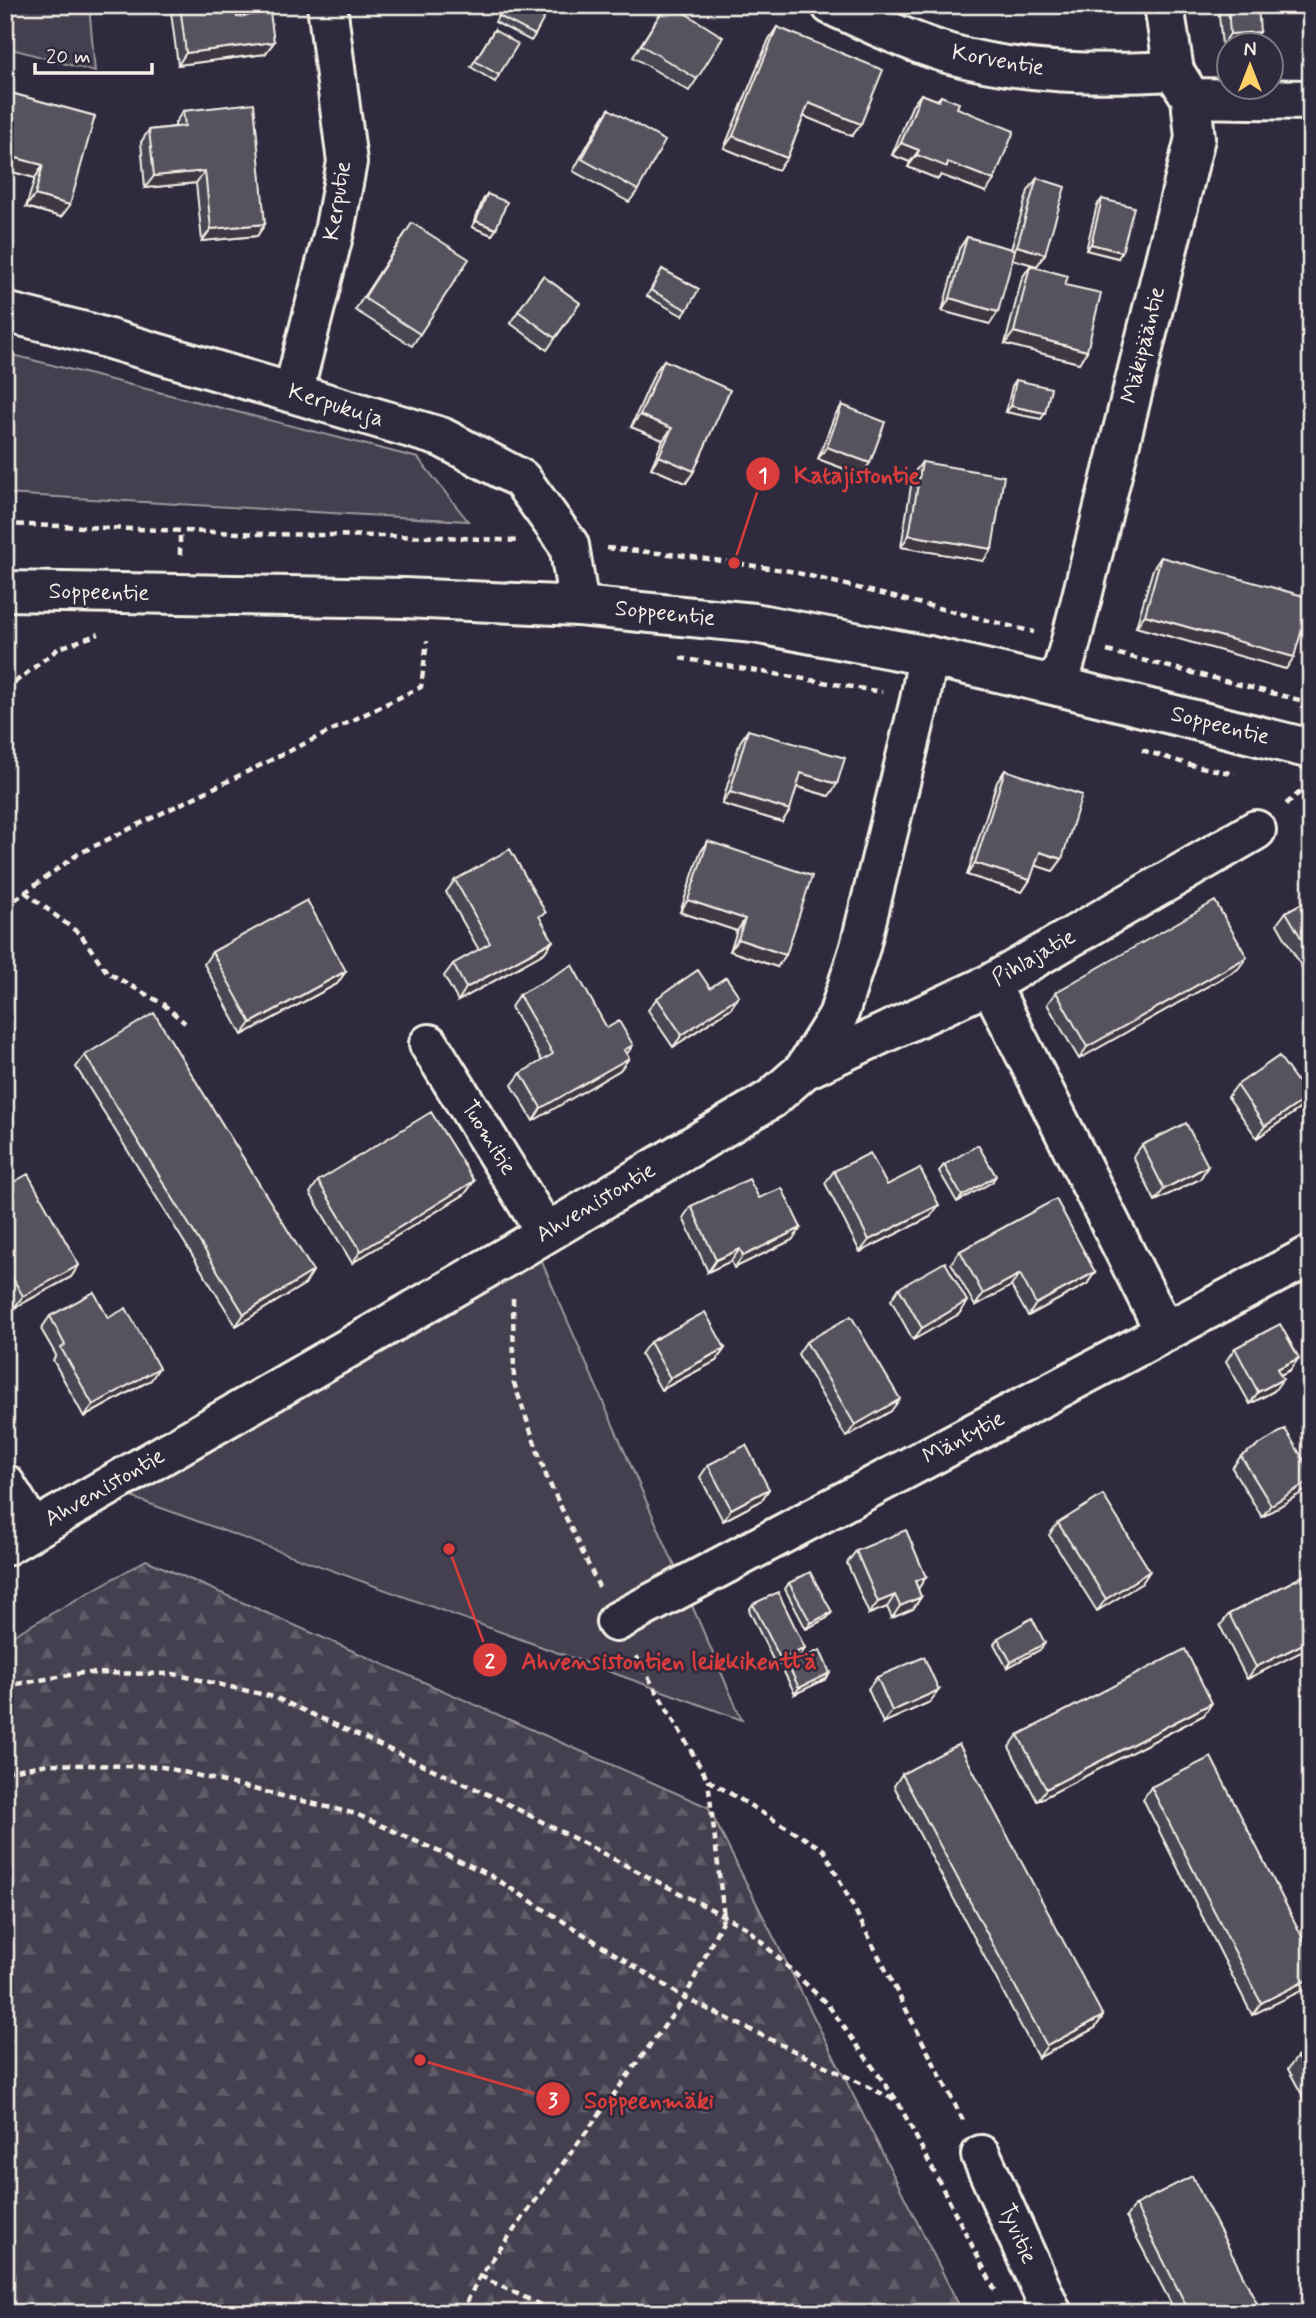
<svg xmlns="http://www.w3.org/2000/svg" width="1316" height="2318" viewBox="0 0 1316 2318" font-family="Mynerve,sans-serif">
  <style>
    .green { fill: #454050; stroke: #9c989c; stroke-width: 2 }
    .forest { fill: url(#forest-firs); stroke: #9c989c; stroke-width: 2 }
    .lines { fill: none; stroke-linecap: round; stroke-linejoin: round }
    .minor-casing { stroke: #f4f1e8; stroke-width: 44 }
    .major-casing { stroke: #f4f1e8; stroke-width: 44 }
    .path { stroke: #f4f1e8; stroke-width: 4.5; stroke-dasharray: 7 5; stroke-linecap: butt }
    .minor { stroke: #2f2a3d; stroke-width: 38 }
    .major { stroke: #2f2a3d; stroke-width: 38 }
    .wall { fill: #4a4752; stroke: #f4f1e8; stroke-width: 2 }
    .shaded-wall { fill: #3c3942; stroke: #f4f1e8; stroke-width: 2 }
    .building { fill: #56525f; stroke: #f4f1e8; stroke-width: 2 }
    .labels { text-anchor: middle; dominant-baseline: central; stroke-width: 5; stroke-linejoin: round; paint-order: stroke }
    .street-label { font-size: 23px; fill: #f4f1e8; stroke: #2f2a3d }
    .leader { fill: none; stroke: #d93c3b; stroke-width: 2.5 }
    .callout-dot { fill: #d93c3b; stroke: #2f2a3d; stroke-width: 2.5 }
    .mark-label { font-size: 21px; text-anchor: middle; font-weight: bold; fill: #fff }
    .callout-label { font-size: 24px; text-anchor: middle; font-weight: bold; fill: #d93c3b; stroke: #2f2a3d; stroke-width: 5; stroke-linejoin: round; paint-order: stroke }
  </style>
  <defs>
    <pattern id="forest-firs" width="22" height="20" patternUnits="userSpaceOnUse" patternTransform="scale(1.75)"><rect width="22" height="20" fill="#454050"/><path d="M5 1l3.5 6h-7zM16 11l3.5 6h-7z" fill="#605c69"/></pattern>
  </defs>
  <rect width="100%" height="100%" fill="#2f2a3d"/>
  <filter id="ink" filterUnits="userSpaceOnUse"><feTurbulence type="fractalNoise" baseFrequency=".0143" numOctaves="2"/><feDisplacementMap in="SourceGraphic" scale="14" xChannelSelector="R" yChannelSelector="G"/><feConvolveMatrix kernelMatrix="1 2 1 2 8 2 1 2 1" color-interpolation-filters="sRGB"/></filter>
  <g filter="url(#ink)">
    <!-- green -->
    <path class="green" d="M5 5H89L95 72 5 47Z
      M5 353 418 458 468 521 5 494Z
      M538 1253 742 1720 131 1497Z"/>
    <!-- forest -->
    <path class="forest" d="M146 1560 708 1807 963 2313H5V1640Z"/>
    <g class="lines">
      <defs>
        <path id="minor" d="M831 5C870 23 909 42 950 54 1022 74 1100 75 1174 71
          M1191 98 1311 100
          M5 312 89 333 441 437 521 479 569 545 579 606
          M293 393 334 232 347 162 327 5
          M1058 686 1071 641 1195 138 1191 98 1174 71 1164 5
          M990 984 1165 1332
          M429 1044 546 1233
          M804 1070 990 984 1256 830
          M5 1484 33 1529
          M5 1546 513 1253 771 1099 804 1070 838 1016 860 947 920 700 928 656
          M616 1622 1311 1255
          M981 2155 1052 2313"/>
        <path id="major" d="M5 591 404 598 579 606 754 623 928 656 1058 686 1311 749"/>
      </defs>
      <!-- minor casing -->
      <use href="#minor" class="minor-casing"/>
      <!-- major casing -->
      <use href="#major" class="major-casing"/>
      <!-- path -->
      <path class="path" d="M5 524 264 534 444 537 519 541
        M607 548 679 555 790 571 1034 632
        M180 555V531
        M1107 651 1311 703
        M680 658 882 692
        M5 690 59 648 99 634
        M1142 750 1191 765 1235 774
        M1286 804 1306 787
        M25 892 81 935 107 972 163 1004 185 1023
        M5 907 78 854 421 687 427 641
        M513 1298 514 1383 547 1478 599 1587
        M636 1656 708 1780 824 1850 963 2120
        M5 1686 82 1673 174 1674 274 1697 498 1799 747 1928 828 2005 898 2102 995 2290
        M5 1772 48 1764 163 1767 356 1814 488 1874 685 1998 895 2100
        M480 2276 557 2313
        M461 2313 480 2276 685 1998 724 1917 708 1780"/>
      <!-- minor -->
      <use href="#minor" class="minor"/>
      <!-- major -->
      <use href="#major" class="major"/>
    </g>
    <!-- wall -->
    <path class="wall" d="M170 5H236L237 17 274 42 265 54 178 65Z
      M504 5H546L535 35 531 41 495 22Z
      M666 5 697 79 689 91 633 57Z
      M1218 5H1311V8L1258 12 1251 44 1222 46Z
      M777 27 861 124 852 136 804 116 787 158 778 170 724 148 769 39Z
      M494 30 499 75 495 82 471 67Z
      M7 92 95 116 61 217 26 207 35 178 5 170V94Z
      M921 94 937 100 941 96 957 108 986 192 941 175 938 179 908 167 910 162 892 155 912 106Z
      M609 109 638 190 629 202 573 171 601 121Z
      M183 111 265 224 257 236 202 241 196 183 145 188 141 142 149 130 175 127V123Z
      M1037 178V266L1013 259 990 324 942 311 959 249 967 237 1011 249 1028 191Z
      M487 194 496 229 492 235 472 227 483 200Z
      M1102 199 1118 258 1086 250 1097 205Z
      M404 235 420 334 412 346 355 310Z
      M1030 266 1065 285 1079 363 1005 344 1022 278Z
      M662 269 687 310 683 316 647 296Z
      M543 276 580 303 547 350 510 323Z
      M664 360 694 471 686 483 651 468 663 440 631 427 655 372Z
      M1016 380 1045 413 1041 419 1006 412 1012 386Z
      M842 405 861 475 818 459 834 417Z
      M922 462 983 561 901 547 913 474Z
      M1161 557 1286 669 1136 627 1153 569Z
      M748 730 829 796 797 787 782 822 722 804 740 742Z
      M1005 770 1062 859 1053 871 1035 865 1030 880 1022 892 967 875 997 782Z
      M708 841 777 967 730 951 737 931 680 912 700 853Z
      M455 880 541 920 553 941 544 953 458 1001 444 976 453 964 479 950 446 892Z
      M1311 898V979L1309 980 1277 924 1286 912Z
      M212 952 346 971 337 984 242 1035 204 964Z
      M1238 969 1079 1059 1047 1004 1056 992Z
      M710 988 731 1008 673 1047 648 1010 657 998Z
      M519 995 607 1028 629 1058 620 1070 533 1121 512 1085 521 1073 542 1061 511 1007Z
      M85 1055 313 1271 305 1284 236 1326 76 1067Z
      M1237 1085 1299 1109 1257 1138 1228 1097Z
      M1142 1145 1208 1166 1200 1179 1155 1201 1133 1157Z
      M944 1165 992 1182 957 1202 939 1171Z
      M834 1171 887 1185 930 1217 860 1252 825 1183Z
      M318 1181H474L465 1194 352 1263 310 1193Z
      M5 1187 79 1265 71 1277 14 1308 5 1292Z
      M759 1198 801 1228 792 1240 734 1268 731 1261 708 1272 683 1218 691 1206Z
      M960 1251 1095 1272 1087 1284 1028 1316 1011 1286 975 1306 951 1263Z
      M899 1288 967 1301 959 1314 913 1340 891 1300Z
      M50 1316 108 1318 151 1380 84 1417 53 1360 56 1355 41 1329Z
      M650 1342 725 1348 716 1361 661 1390 641 1354Z
      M806 1342 891 1411 846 1437 798 1354Z
      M1235 1348 1290 1370 1280 1375 1274 1391 1250 1404 1226 1361Z
      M1241 1456 1311 1472V1483L1306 1490 1262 1517 1232 1468Z
      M708 1465 769 1489 761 1501 723 1521 700 1477Z
      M1058 1523 1142 1583 1097 1611 1049 1535Z
      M856 1551 926 1577 918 1589 921 1597 913 1609 892 1618 887 1607 869 1614 847 1563Z
      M1311 1572V1647L1247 1679 1220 1626 1229 1614Z
      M789 1583 832 1612 827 1618 806 1629 785 1589Z
      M753 1604 805 1648 801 1655 776 1666 749 1610Z
      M998 1638 1041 1649 1007 1668 994 1644Z
      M788 1665 830 1673 826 1679 795 1694 784 1672Z
      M877 1677 930 1702 883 1723 868 1689Z
      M1204 1715 1037 1801 1009 1747 1018 1735Z
      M902 1774 1103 2016 1095 2028 1038 2058 894 1786Z
      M1151 1787 1311 1954 1252 2015 1143 1799Z
      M1311 2050V2111L1288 2069 1297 2057Z
      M1135 2205 1262 2313H1176L1126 2217Z"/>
    <!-- shaded-wall -->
    <path class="shaded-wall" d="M1254 5H1311V8L1249 12Z
      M1260 32 1251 44 1222 46 1230 34Z
      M274 42 265 54 178 65 186 53Z
      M809 103 861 124 852 136 801 115Z
      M733 136 787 158 778 170 724 148Z
      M901 143 919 150 910 162 892 155Z
      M5 155 43 165 35 178 5 170Z
      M917 155 948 162 994 180 986 192 941 175 938 179 908 167Z
      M205 171 196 183 145 188 154 176Z
      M35 195 70 205 61 217 26 207Z
      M476 221 496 229 492 235 472 227Z
      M265 224 257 236 202 241 211 229Z
      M1091 244 1122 252 1118 258 1086 250Z
      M1017 246 1045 254 1037 266 1008 258Z
      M950 298 998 312 990 324 942 311Z
      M1014 332 1087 351 1079 363 1005 344Z
      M1011 406 1045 413 1041 419 1006 412Z
      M640 415 672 428 663 440 631 427Z
      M827 447 870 463 861 475 818 459Z
      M659 456 694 471 686 483 651 468Z
      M909 535 992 549 983 561 901 547Z
      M1145 615 1294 657 1286 669 1136 627Z
      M801 773 837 784 829 796 792 785Z
      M730 792 790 810 782 822 722 804Z
      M1040 852 1062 859 1053 871 1031 864Z
      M975 863 1030 880 1022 892 967 875Z
      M688 900 745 919 737 931 680 912Z
      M738 939 786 955 777 967 730 951Z
      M553 941 544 953 458 1001 466 988Z
      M1247 957 1238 969 1079 1059 1087 1047Z
      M346 971 337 984 242 1035 251 1023Z
      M739 996 731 1008 673 1047 682 1035Z
      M633 1045 625 1057 624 1050Z
      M629 1058 620 1070 533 1121 541 1108Z
      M1308 1097 1299 1109 1257 1138 1265 1126Z
      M1208 1166 1200 1179 1155 1201 1164 1189Z
      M996 1176 992 1182 957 1202 962 1196Z
      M474 1181 465 1194 352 1263 361 1251Z
      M939 1205 930 1217 860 1252 869 1240Z
      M801 1228 792 1240 734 1268 743 1256Z
      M740 1249 731 1261 708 1272 716 1260Z
      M79 1265 71 1277 14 1308 23 1296Z
      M313 1271 305 1284 236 1326 244 1314Z
      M1095 1272 1087 1284 1028 1316 1036 1304Z
      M1020 1274 1011 1286 975 1306 983 1294Z
      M967 1301 959 1314 913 1340 922 1328Z
      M725 1348 716 1361 661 1390 670 1378Z
      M1299 1358 1290 1370 1269 1381 1277 1369Z
      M159 1368 151 1380 84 1417 93 1405Z
      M1283 1379 1274 1391 1250 1404 1258 1392Z
      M900 1399 891 1411 846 1437 855 1425Z
      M1311 1480V1483L1306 1490 1262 1517 1271 1505Z
      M769 1489 761 1501 723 1521 731 1509Z
      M1150 1571 1142 1583 1097 1611 1106 1599Z
      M926 1577 918 1589 915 1581Z
      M895 1595 887 1607 869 1614 878 1602Z
      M921 1597 913 1609 892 1618 900 1606Z
      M832 1612 827 1618 806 1629 811 1623Z
      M1311 1640V1647L1247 1679 1256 1667Z
      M1045 1643 1041 1649 1007 1668 1011 1662Z
      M805 1648 801 1655 776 1666 781 1660Z
      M830 1673 826 1679 795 1694 799 1688Z
      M939 1690 930 1702 883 1723 892 1711Z
      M1212 1703 1204 1715 1037 1801 1046 1789Z
      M1311 1978V1986L1252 2015 1261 2003Z
      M1103 2016 1095 2028 1038 2058 1047 2046Z"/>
    <!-- building -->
    <path class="building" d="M180 5H236L237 17 270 12 274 42 186 53Z
      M505 5H546L550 7 535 35 499 16Z
      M666 5H672L723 37 697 79 641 45Z
      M1228 5H1258L1260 32 1230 34Z
      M777 27 883 70 861 124 809 103 787 158 733 136Z
      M494 30 518 44 499 75 475 61Z
      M7 92 95 116 70 205 35 195 43 165 5 155V97Z
      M921 94 939 101 941 96 959 103 957 108 1014 131 994 180 948 162 947 167 917 155 919 150 901 143Z
      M254 103 265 224 211 229 205 171 154 176 149 130 185 126 183 111Z
      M609 109 665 141 638 190 582 159Z
      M1037 178 1065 187 1045 254 1017 246Z
      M487 194 507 202 496 229 476 221Z
      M1102 199 1134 207 1122 252 1091 244Z
      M412 223 469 259 420 334 364 298Z
      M967 237 1015 250 998 312 950 298Z
      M1030 266 1068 276 1065 285 1101 293 1087 351 1014 332Z
      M662 269 699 289 687 310 651 290Z
      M543 276 580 303 555 338 518 311Z
      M664 360 730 390 694 471 659 456 672 428 640 415Z
      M1016 380 1051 388 1045 413 1011 406Z
      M842 405 885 422 870 463 827 447Z
      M922 462 1004 476 992 549 909 535Z
      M1161 557 1311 598 1294 657 1145 615Z
      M748 730 845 758 837 784 801 773 790 810 730 792Z
      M1005 770 1082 795 1062 859 1040 852 1030 880 975 863Z
      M708 841 812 876 786 955 738 939 745 919 688 900Z
      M510 849 546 913 539 916 553 941 466 988 453 964 490 943 455 880Z
      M1311 898V955L1286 912Z
      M307 900 346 971 251 1023 212 952Z
      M1215 901 1247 957 1087 1047 1056 992Z
      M572 965 607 1028 619 1021 633 1045 624 1050 629 1058 541 1108 521 1073 553 1054 519 995Z
      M698 970 710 988 726 977 739 996 682 1035 657 998Z
      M154 1013 313 1271 244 1314 85 1055Z
      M1279 1056 1308 1097 1265 1126 1237 1085Z
      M431 1112 474 1181 361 1251 318 1181Z
      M1186 1123 1208 1166 1164 1189 1142 1145Z
      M978 1145 996 1176 962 1196 944 1165Z
      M870 1153 887 1185 920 1168 939 1205 869 1240 834 1171Z
      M28 1174 79 1265 23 1296 5 1265V1187Z
      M749 1179 759 1198 782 1188 801 1228 743 1256 740 1249 716 1260 691 1206Z
      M1056 1199 1095 1272 1036 1304 1020 1274 983 1294 960 1251Z
      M945 1262 967 1301 922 1328 899 1288Z
      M94 1292 108 1318 126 1308 159 1368 93 1405 61 1348 65 1345 50 1316Z
      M705 1312 725 1348 670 1378 650 1342Z
      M851 1316 900 1399 855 1425 806 1342Z
      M1280 1324 1299 1358 1277 1369 1283 1379 1258 1392 1235 1348Z
      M1285 1429 1311 1472V1480L1271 1505 1241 1456Z
      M746 1445 769 1489 731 1509 708 1465Z
      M1103 1495 1150 1571 1106 1599 1058 1523Z
      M906 1530 926 1577 915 1581 921 1597 900 1606 895 1595 878 1602 856 1551Z
      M810 1572 832 1612 811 1623 789 1583Z
      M1311 1572V1640L1256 1667 1229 1614Z
      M778 1592 805 1648 781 1660 753 1604Z
      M1032 1618 1045 1643 1011 1662 998 1638Z
      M1185 1649 1212 1703 1046 1789 1018 1735Z
      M820 1650 830 1673 799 1688 788 1665Z
      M924 1657 939 1690 892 1711 877 1677Z
      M959 1744 1103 2016 1047 2046 902 1774Z
      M1211 1757 1311 1954V1978L1261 2003 1151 1787Z
      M1311 2050V2083L1297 2057Z
      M1192 2176 1262 2313H1190L1135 2205Z"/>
  </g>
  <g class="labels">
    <!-- street labels -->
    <g class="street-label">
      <text transform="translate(998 61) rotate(10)">Korventie</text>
      <text transform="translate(338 201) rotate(-81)">Kerputie</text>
      <text transform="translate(1144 345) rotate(-76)">Mäkipääntie</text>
      <text transform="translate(336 406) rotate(17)">Kerpukuja</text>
      <text transform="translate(99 593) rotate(1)">Soppeentie</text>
      <text transform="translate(665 614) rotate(6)">Soppeentie</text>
      <text transform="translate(1220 726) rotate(14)">Soppeentie</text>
      <text transform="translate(1034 958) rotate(-30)">Pihlajatie</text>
      <text transform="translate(488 1138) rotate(58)">Tuomitie</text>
      <text transform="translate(596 1203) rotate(-31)">Ahvenistontie</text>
      <text transform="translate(964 1438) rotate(-28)">Mäntytie</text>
      <text transform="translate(105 1488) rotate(-30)">Ahvenistontie</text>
      <text transform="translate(1017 2234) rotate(66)">Tyvitie</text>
    </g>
  </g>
  <!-- callouts -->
  <path class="leader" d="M734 563L763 474M449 1549L490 1660M420 2060L553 2099"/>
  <g class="callout-dot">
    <circle cx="734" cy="563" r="7"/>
    <circle cx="449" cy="1549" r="7"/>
    <circle cx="420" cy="2060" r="7"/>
    <circle cx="763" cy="474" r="18"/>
    <circle cx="490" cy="1660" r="18"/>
    <circle cx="553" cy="2099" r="18"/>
  </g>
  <g class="mark-label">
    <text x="763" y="482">1</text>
    <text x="490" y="1668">2</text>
    <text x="553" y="2107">3</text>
  </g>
  <g class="callout-label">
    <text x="857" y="483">Katajistontie</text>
    <text x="669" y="1669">Ahvensistontien leikkikenttä</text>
    <text x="649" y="2108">Soppeenmäki</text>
  </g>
  <!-- margin -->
  <rect width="1316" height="2318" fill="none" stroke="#2f2a3d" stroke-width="28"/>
  <rect x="14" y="14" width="1288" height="2290" fill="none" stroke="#f4f1e8" stroke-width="2.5" filter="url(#ink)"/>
  <!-- north arrow -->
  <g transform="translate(1250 66)"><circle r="33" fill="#2f2a3d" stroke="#7e7a81" stroke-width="2"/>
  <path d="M0-5L12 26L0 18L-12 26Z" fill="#ffd166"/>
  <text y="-10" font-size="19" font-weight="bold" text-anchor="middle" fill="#f4f1e8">N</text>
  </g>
  <!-- scale -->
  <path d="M35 63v10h117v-10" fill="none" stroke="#f4f1e8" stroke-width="3.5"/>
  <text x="46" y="63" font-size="21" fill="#f4f1e8" stroke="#2f2a3d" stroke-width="5" paint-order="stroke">20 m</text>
</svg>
